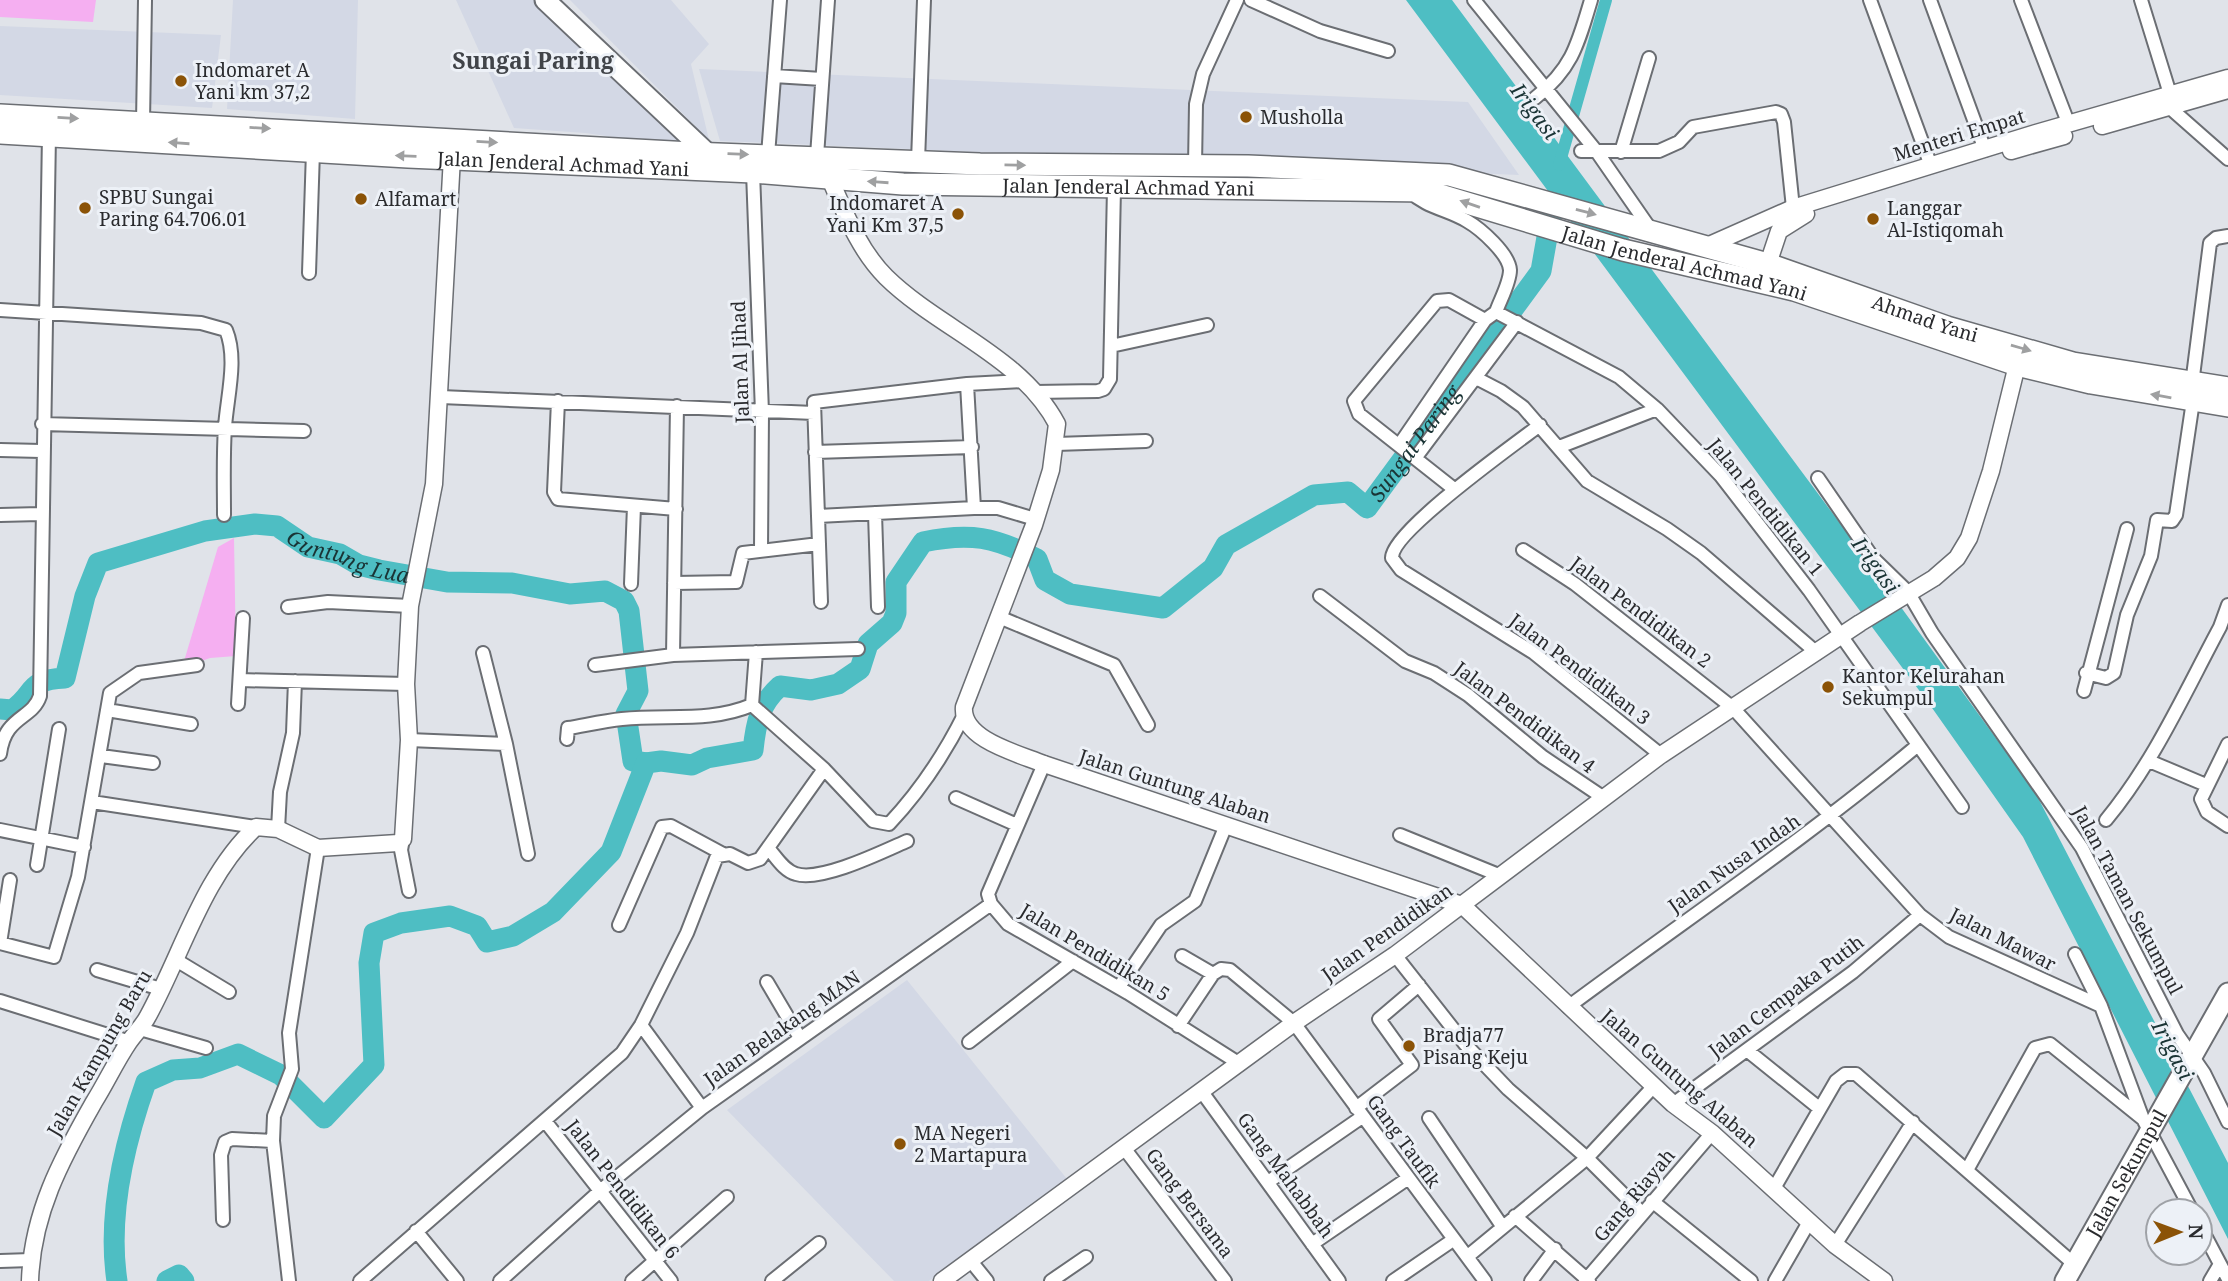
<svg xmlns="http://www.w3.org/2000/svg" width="2228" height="1281" viewBox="0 0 2228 1281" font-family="'Noto Serif',serif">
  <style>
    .built { fill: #d3d8e5 }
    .green { fill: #f5aff1 }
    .water { fill: #4ebec3 }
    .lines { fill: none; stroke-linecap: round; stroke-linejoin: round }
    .canal { stroke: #4ebec3; stroke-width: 12 }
    .river { stroke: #4ebec3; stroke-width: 21 }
    .minor-casing { stroke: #6b6e73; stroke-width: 16 }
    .tertiary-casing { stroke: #6b6e73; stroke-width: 19 }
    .secondary-casing { stroke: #6b6e73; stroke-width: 23 }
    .trunk-casing { stroke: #6b6e73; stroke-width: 24 }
    .minor { stroke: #fff; stroke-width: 12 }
    .tertiary { stroke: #fff; stroke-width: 16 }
    .secondary { stroke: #fff; stroke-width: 19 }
    .trunk { stroke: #fff; stroke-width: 21 }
    .oneway { fill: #9fa0a1 }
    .poi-dot { fill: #8b5307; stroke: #edf1f7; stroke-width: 2.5 }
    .labels { text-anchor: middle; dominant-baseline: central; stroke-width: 6; stroke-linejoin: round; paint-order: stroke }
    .poi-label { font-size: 19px; fill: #2a2b2e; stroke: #edf1f7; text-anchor: start }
    .street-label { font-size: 19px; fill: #2a2b2e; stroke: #edf1f7 }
    .water-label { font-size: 21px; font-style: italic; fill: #1a3435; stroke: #edf1f7 }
    .quarter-label { font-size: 23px; font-weight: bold; fill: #414449; stroke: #edf1f7 }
  </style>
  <rect width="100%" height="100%" fill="#e0e3e9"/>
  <!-- built -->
  <path class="built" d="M233 0H358L355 119 227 109Z
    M456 0H536L680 140 664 144 585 133 514 128Z
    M570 0H671L709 44 691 64 709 140Z
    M0 26 221 35 212 108 0 95Z
    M699 69 1468 102 1519 175 720 141Z
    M907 980 1067 1179 929 1281H894L727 1110Z"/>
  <!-- green -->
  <path class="green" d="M0 0H96L93 22 0 17Z
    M234 538 236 656 210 658 182 668 218 547Z"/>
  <!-- water -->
  <path class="water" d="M1406 0H1452L1845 530 2035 792 2228 1163V1239L2023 837 1930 705Z"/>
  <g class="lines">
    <!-- canal -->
    <path class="canal" d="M1559 165 1606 0"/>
    <!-- river -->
    <g class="river">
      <path id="s1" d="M0 709 12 710C37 693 25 680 65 678L85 596 98 563 205 531 255 524 277 526 308 547 340 554 359 565 379 570 447 582 512 583 570 594 605 591 624 601 629 611 638 691 626 714 633 761 646 763"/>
      <path id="s2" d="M117 1281C107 1215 124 1144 146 1082L173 1070 200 1068 238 1054 281 1075 324 1118 374 1065 369 963 374 933 401 923 450 916 477 926 487 942 513 936 553 912 611 852 646 763 661 761 692 765 707 758 753 750C756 723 759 705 780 686L811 690 838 684 860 669 868 644 892 623 896 613V582L923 542C970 532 995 537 1037 559L1045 580 1070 594 1163 608 1213 568 1226 545 1314 495 1348 492 1367 508 1541 271 1552 209"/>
      <path d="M167 1281 179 1275 184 1281"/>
    </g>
    <defs>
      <path id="minor" d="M1251 0 1320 31 1388 51
        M1474 0 1597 152 1651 230
        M1870 0 1931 166
        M1930 0 1985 150
        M2021 0 2069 125
        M2141 0 2170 94
        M774 76 822 79
        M1535 98C1572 69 1578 44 1591 0
        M2169 107 2228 159
        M143 122 145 0
        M1581 151H1659L1679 142 1693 127 1776 112 1781 114 1784 122 1793 208
        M1621 152 1649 58
        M768 155 780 0
        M817 156 828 0
        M918 161 924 0
        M1195 166 1196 104 1203 74 1237 0
        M753 172 762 412 761 550
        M1409 191C1427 208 1447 209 1467 221 1481 229 1509 254 1510 270 1510 283 1500 300 1496 312L1619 377 1657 409 1721 476 1809 590 1962 807
        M309 273 313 151
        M0 310 201 323 226 330C238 359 227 397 225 427 223 456 224 486 224 515
        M1111 346 1207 325
        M1476 378 1501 391 1523 407 1587 481 1667 529 1701 553 1817 653
        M967 384 974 508 818 516 814 402Z
        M967 384 1024 381
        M2192 384 2210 243 2216 238 2228 236
        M1035 392 1098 391 1104 389 1110 379 1114 188
        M441 397 814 413
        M558 401 554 492 558 499 676 509
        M677 406 673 655 858 649
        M42 424 304 431
        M1540 425C1515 444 1391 532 1392 558L1401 570 1534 653 1661 755
        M1056 444 1146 441
        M1400 444 1485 320
        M1559 447 1657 409
        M0 450 41 451
        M815 452 972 447
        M1416 457 1517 322
        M1818 478 1873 558 1908 592 1932 633 2082 848 2177 1034 2204 1073 2228 1122
        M1454 489 1359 414 1354 401 1437 301 1449 300 1485 320 1496 312
        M974 508H998L1035 519
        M875 513 878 607
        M0 515 40 514
        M818 516 821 602
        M1523 550 1575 584 1733 708 1920 915 1949 937 2101 1006 2143 1119
        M674 583 736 582 743 553 819 544
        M631 584 634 506
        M1320 596 1405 661 1434 673 1468 695 1543 757 1604 798
        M288 607 328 602 410 606
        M999 617 1114 665 1148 725
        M756 652 752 705 824 769 873 821 889 824C920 791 944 755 964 715
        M483 653 506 744 528 854
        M595 665 673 655
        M2086 673 2106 678 2114 673 2127 615 2151 556 2157 520 2172 521 2176 515 2193 401
        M240 680 406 684
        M2084 691 2127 529
        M238 704 243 618
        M107 710 191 724
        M567 739 568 728C586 725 604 721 622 719 667 714 709 723 752 705
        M409 740 506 744
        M2228 744 2201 799 2207 812 2228 826
        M0 754C5 715 32 720 40 696L49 134
        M101 756 153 763
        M2149 761 2206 785
        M1044 764 988 894 991 904 1008 924 1128 993 1240 1064
        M956 798 1017 825
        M92 802 256 827
        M2106 820C2154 762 2184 694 2220 627L2228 605
        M278 829 280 792 293 733 295 681
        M0 830 84 847
        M1400 835 1501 876
        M403 839 401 850 409 891
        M768 848C776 857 784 871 796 874 821 882 882 852 907 841
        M37 865 59 729
        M10 880 0 943 54 957 78 877 110 693 139 673 197 665
        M619 925 662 827 671 826 723 854
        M2075 954 2101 1006
        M1395 955 1465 1044 1508 1089 1587 1158 1642 1213
        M1182 956 1213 974 1221 969 1230 970 1294 1023 1485 1281
        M176 960 229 992
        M97 970 161 989
        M767 982 800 1038
        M1119 987 1161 925 1195 901 1226 825
        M0 1001 130 1042
        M1568 1007C1685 920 1806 839 1918 745
        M641 1025 702 1108
        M1178 1026 1213 974
        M140 1029 206 1048
        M969 1042 1073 961
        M1748 1051 1819 1108
        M1202 1092 1339 1281
        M1673 1104 1853 972 1920 915
        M1356 1108 1412 1065 1379 1019 1419 985
        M1429 1118 1502 1226
        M545 1121 671 1281
        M1124 1148 1225 1281
        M1967 1170 2035 1048 2050 1044 2143 1119 2192 1211
        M1268 1182 1362 1117
        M1773 1190 1836 1081 1845 1074H1856L2074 1264
        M1652 1201 1751 1281
        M1515 1216 1589 1281
        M223 1220 221 1155 225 1142 232 1139 273 1141
        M2200 1226 2228 1279
        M416 1231 457 1281
        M1312 1244 1407 1179
        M1835 1245 1913 1122
        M1468 1256 1587 1158 1654 1086
        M970 1260 987 1281
        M0 1261 31 1260
        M289 1281 273 1141 274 1116 292 1069 289 1033 318 848
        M360 1281 622 1053 641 1025 687 933 717 856 730 854 748 863 760 859 824 769
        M500 1281 600 1191 702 1108 991 904
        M632 1281 727 1197
        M772 1281 819 1243
        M1051 1281 1086 1257
        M1393 1281 1453 1240
        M1531 1281 1555 1249
        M1585 1281 1712 1133
        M1775 1281 1809 1222
        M2210 1281 2220 1264"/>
      <path id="tertiary" d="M2102 126 2228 90
        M2011 151 2064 136
        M830 179C845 213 859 250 886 277 939 329 1021 356 1057 424L1051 470 1034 525 964 707C961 740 1020 754 1044 764L1462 905 1673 1104 1712 1133 1835 1245 1884 1281
        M1707 246 1793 208 2036 133 2228 78
        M1768 264 1779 231 1806 214
        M30 1281C32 1214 61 1160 94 1102 106 1083 116 1061 129 1042 135 1033 143 1026 148 1016 182 954 203 876 256 827L278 829 318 848 398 843 403 839 409 740 406 684 410 606 434 484 452 157
        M942 1281 1294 1023 1395 955 1661 755 1860 623 1934 578 1957 558 1969 538 1991 471 2017 365"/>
      <g id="secondary">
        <path d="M545 0 707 153"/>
        <path id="s3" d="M2065 1281 2228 993"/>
      </g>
      <g id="trunk">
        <path id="s4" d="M0 115 691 153 980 164 1248 166 1449 175 1768 264 1947 327 2073 363 2228 388"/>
        <path id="s5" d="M0 133 408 157 753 172 903 184 1427 191 1623 250 1794 290 2017 365 2091 383 2228 406"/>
      </g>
    </defs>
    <!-- minor casing -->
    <use href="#minor" class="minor-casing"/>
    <!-- tertiary casing -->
    <use href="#tertiary" class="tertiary-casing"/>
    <!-- secondary casing -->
    <use href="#secondary" class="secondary-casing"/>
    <!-- trunk casing -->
    <use href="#trunk" class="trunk-casing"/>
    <!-- minor -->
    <use href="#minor" class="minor"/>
    <!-- tertiary -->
    <use href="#tertiary" class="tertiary"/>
    <!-- secondary -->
    <use href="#secondary" class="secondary"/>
    <!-- trunk -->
    <use href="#trunk" class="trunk"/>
  </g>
  <!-- one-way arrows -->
  <defs><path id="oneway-solid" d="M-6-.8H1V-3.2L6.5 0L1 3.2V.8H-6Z" transform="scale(1.75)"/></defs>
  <g class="oneway">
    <use href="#oneway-solid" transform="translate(68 118) rotate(3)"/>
    <use href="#oneway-solid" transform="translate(260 128) rotate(3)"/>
    <use href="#oneway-solid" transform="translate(487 142) rotate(3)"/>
    <use href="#oneway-solid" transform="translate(179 143) rotate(-176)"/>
    <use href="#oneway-solid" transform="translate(738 154) rotate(2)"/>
    <use href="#oneway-solid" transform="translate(406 156) rotate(-178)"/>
    <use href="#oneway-solid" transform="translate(1015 165) rotate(1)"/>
    <use href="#oneway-solid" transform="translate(878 182) rotate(-176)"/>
    <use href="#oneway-solid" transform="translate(1470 204) rotate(-161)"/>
    <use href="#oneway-solid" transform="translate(1586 212) rotate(15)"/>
    <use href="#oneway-solid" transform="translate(2021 348) rotate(16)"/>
    <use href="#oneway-solid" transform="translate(2161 396) rotate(-170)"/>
  </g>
  <!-- markers -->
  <g class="poi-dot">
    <circle cx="181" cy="81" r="7"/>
    <circle cx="1246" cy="117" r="7"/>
    <circle cx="361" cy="199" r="7"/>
    <circle cx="85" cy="208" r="7"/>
    <circle cx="958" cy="214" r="7"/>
    <circle cx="1873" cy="219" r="7"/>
    <circle cx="1828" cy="687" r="7"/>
    <circle cx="1409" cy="1046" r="7"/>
    <circle cx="900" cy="1144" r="7"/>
  </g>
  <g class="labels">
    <!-- poi labels -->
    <g class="poi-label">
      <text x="195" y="70">Indomaret A<tspan x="195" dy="22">Yani km 37,2</tspan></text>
      <text x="1260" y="117">Musholla</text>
      <text x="99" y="197">SPBU Sungai<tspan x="99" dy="22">Paring 64.706.01</tspan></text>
      <text x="375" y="199">Alfamart</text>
      <text x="944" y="203" text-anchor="end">Indomaret A<tspan x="944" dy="22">Yani Km 37,5</tspan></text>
      <text x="1887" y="208">Langgar<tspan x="1887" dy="22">Al-Istiqomah</tspan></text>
      <text x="1842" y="676">Kantor Kelurahan<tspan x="1842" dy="22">Sekumpul</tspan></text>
      <text x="1423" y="1035">Bradja77<tspan x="1423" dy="22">Pisang Keju</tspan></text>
      <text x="914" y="1133">MA Negeri<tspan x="914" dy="22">2 Martapura</tspan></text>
    </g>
    <!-- street labels -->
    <g class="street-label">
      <text transform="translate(1959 135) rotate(-17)">Menteri Empat</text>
      <text stroke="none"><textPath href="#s5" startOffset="564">Jalan Jenderal Achmad Yani</textPath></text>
      <text stroke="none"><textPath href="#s5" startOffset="1130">Jalan Jenderal Achmad Yani</textPath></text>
      <text stroke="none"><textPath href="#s5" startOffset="1696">Jalan Jenderal Achmad Yani</textPath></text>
      <text stroke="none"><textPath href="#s4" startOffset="1948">Ahmad Yani</textPath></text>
      <text transform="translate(740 362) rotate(-92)">Jalan Al Jihad</text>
      <text transform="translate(1766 507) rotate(51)">Jalan Pendidikan 1</text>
      <text transform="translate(1641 612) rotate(37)">Jalan Pendidikan 2</text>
      <text transform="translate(1580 669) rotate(37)">Jalan Pendidikan 3</text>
      <text transform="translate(1525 717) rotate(37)">Jalan Pendidikan 4</text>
      <text transform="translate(1175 786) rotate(18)">Jalan Guntung Alaban</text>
      <text transform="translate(1734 863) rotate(-35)">Jalan Nusa Indah</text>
      <text transform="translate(2128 900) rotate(62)">Jalan Taman Sekumpul</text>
      <text transform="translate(1387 932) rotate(-35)">Jalan Pendidikan</text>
      <text transform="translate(2003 939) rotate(27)">Jalan Mawar</text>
      <text transform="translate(1095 952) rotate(31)">Jalan Pendidikan 5</text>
      <text transform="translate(1786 996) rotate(-37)">Jalan Cempaka Putih</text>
      <text transform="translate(782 1028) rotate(-35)">Jalan Belakang MAN</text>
      <text transform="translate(99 1053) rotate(-60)">Jalan Kampung Baru</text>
      <text transform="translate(1680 1078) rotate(41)">Jalan Guntung Alaban</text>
      <text transform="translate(1404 1141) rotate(54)">Gang Taufik</text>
      <text stroke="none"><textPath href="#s3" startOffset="124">Jalan Sekumpul</textPath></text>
      <text transform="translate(1286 1175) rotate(54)">Gang Mahabbah</text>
      <text transform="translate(623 1189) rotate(52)">Jalan Pendidikan 6</text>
      <text transform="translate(1634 1195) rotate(-50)">Gang Riayah</text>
      <text transform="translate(1190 1203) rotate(53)">Gang Bersama</text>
    </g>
    <!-- water labels -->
    <g class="water-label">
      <text transform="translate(1535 111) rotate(53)">Irigasi</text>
      <text stroke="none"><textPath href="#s2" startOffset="2002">Sungai Paring</textPath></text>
      <text stroke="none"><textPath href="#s1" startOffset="460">Guntung Lua</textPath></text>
      <text transform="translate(1876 565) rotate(54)">Irigasi</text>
      <text transform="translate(2173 1050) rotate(62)">Irigasi</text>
    </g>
    <!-- quarter labels -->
    <g class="quarter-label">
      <text x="533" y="60">Sungai Paring</text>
    </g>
  </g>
  <!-- north arrow -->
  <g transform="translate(2179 1232) rotate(89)"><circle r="33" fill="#edf1f7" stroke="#9fa2a7" stroke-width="2"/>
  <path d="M0-5L12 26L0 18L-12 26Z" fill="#8b5307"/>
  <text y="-10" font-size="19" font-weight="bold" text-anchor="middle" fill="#2a2b2e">N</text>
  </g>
</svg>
